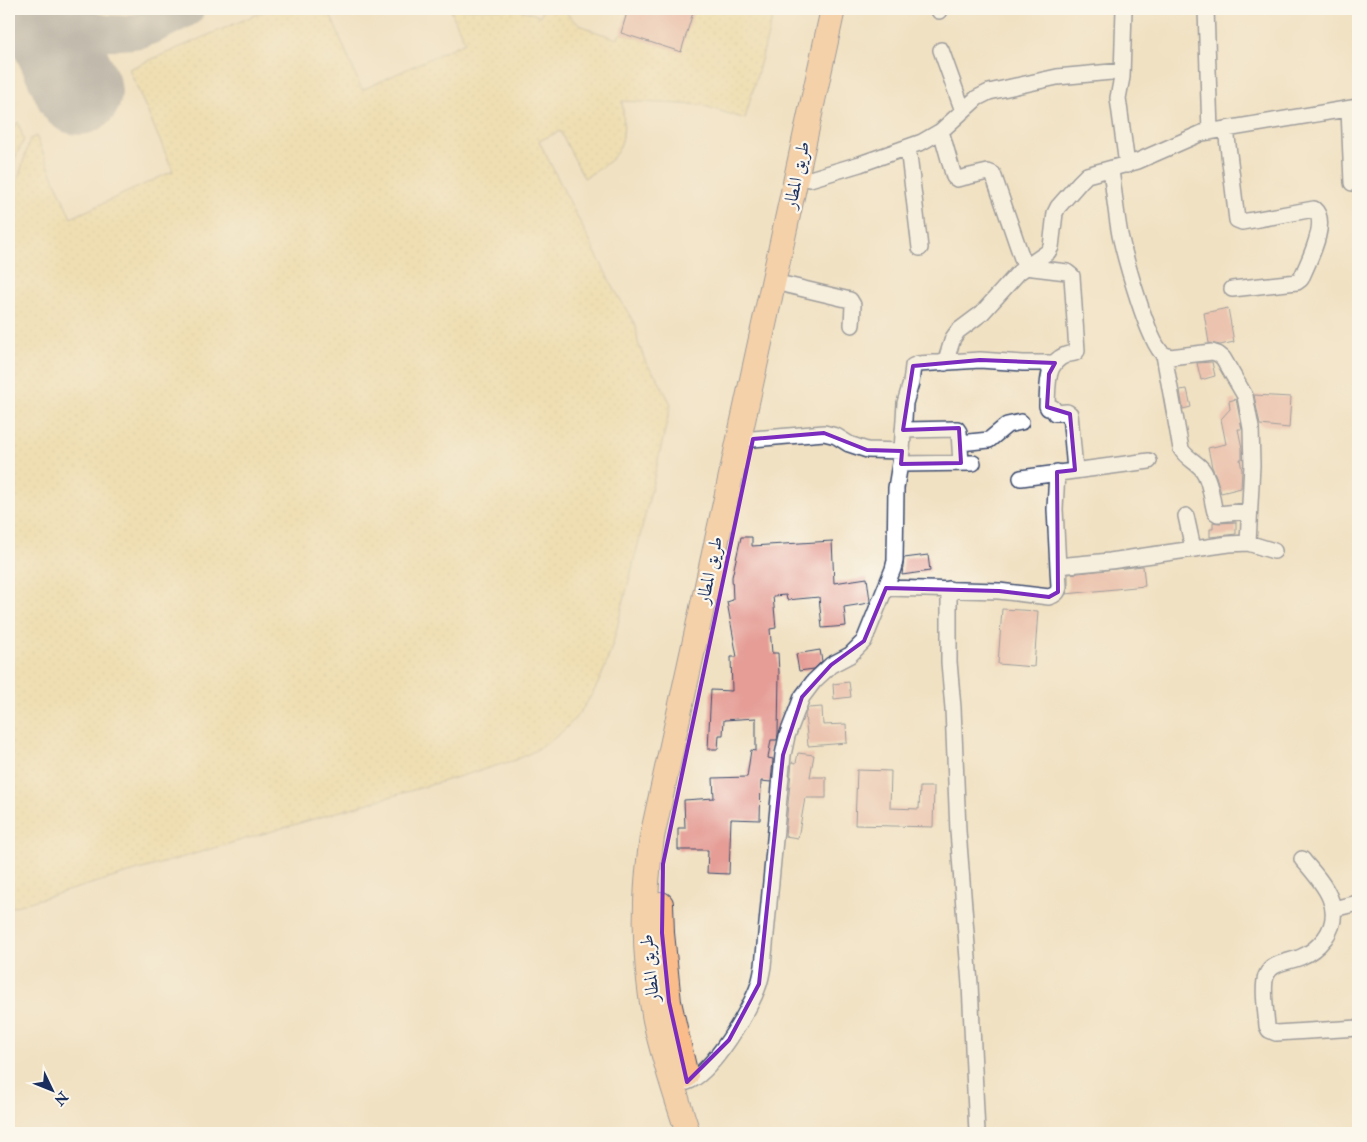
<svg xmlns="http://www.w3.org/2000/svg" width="1367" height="1142" viewBox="0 0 1367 1142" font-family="'IM FELL Double Pica',Amiri,serif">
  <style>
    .sand { fill: url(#sand-dots); stroke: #84847e }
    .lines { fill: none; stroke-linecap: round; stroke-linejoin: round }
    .taxiway { stroke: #868890; stroke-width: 35 }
    .runway { stroke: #868890; stroke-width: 86 }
    .building { fill: #e59d96 }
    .street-casing { stroke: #3b4a6d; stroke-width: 18 }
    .primary-casing { stroke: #3b4a6d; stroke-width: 26 }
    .street { stroke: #fff; stroke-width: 15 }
    .primary { stroke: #f9bc8a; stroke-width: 24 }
    .marked { fill: none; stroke: #7b2cbf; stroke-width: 4; stroke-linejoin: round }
    .labels { text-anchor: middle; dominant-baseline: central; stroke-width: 4.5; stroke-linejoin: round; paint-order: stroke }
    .street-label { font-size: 18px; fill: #1b2f5e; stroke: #fbf7ec }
  </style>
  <defs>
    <pattern id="sand-dots" width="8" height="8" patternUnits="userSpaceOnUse" patternTransform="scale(1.25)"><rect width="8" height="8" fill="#eeda9e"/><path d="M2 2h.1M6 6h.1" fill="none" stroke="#ccbb8a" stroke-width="1.8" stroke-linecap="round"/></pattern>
  </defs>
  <rect width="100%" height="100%" fill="#fbf7ec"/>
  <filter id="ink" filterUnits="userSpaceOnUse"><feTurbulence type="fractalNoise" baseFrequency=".02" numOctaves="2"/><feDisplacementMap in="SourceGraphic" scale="10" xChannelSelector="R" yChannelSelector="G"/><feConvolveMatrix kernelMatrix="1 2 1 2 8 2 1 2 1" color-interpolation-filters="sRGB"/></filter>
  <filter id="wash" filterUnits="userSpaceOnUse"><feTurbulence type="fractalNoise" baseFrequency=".0096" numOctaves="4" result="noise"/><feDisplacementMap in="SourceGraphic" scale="20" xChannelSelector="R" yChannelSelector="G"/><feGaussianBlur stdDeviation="1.12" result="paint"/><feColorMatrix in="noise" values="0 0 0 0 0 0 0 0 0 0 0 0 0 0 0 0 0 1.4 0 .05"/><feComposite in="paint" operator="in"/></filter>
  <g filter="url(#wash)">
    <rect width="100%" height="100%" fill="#f1e1c3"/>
    <!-- sand -->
    <path class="sand" d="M269 9H328L362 90 465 42 450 9H519L540 16 542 9H565C573 27 599 32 617 39L621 33 680 51 694 9H775L745 119 702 105 622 101C627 144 623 157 584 178L560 131 539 141 612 285 636 326 638 342 646 363 657 377 671 404C656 470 641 535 624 600 615 635 608 671 588 701 568 731 549 745 516 760L9 908V210L30 139 36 136 71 218 173 171 129 69Z
      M18 122 24 140 9 169V133Z"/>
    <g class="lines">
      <!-- taxiway -->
      <path class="taxiway" d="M52 9C75 31 112 37 142 30 157 26 173 16 187 9
        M9 23 22 9"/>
      <!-- runway -->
      <path class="runway" d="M41 9 79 92"/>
    </g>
    <g id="blocks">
      <!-- building -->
      <path class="building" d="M628 9H694L681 52 621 33Z
        M1228 308 1234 342 1220 345 1209 343 1204 313Z
        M1212 362 1215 376 1201 380 1197 363Z
        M1187 389 1191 407 1183 409 1180 390Z
        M1254 395 1291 397 1289 428 1260 425Z
        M1236 399 1242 429H1238L1242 448V459H1240L1242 470 1241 488 1221 493 1216 476 1212 467 1208 448 1226 444 1221 419 1230 409 1229 401Z
        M1213 522 1219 523 1236 522V534L1210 537V529H1213Z
        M741 537H752V546L832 541 834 583 867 578 870 601 869 603 844 607 846 626 822 628 819 597 787 600 786 595 773 596 776 628 770 629 772 653H778L779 673 778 734 777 740H771L768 758 773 759 771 782 761 781 760 820 731 819 729 874 707 873 708 850H678V828H685L684 800 714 798 713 778 747 777 751 750 756 751V718L724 720 723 735H719L718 749H708L711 690 732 691 731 657H737L727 602 733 600 732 577Z
        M928 555 930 571 902 575 904 558Z
        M1143 566 1145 586 1066 594 1068 587V574Z
        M1002 609 1038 611 1034 667 998 664Z
        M820 650 822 661 814 669 799 671 796 654Z
        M849 682 851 697 834 699 833 684Z
        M822 707 823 725 846 724 847 743 808 746 805 714 808 708Z
        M798 753 814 755 810 777H826V798H805L798 838 785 836 792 762 796 763Z
        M857 770 891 771 890 808 919 809 920 787H934L933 827 855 825Z"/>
    </g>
  </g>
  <g filter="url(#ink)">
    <use href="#blocks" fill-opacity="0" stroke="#3b4a6d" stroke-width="1"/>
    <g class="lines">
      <defs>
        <path id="street" d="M938 9 939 11
          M1124 9 1122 77 1118 98 1127 165
          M1206 9 1210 132
          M941 50 963 111
          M1349 109 1352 183
          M1226 129 1237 220 1242 222 1314 209C1330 222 1307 264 1301 279L1297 282 1232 289
          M941 131 954 177 957 179 988 172 993 174 1025 267 1067 272 1072 276 1077 351 1075 353C1045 356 1048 383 1047 406L1048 408H1053L1055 413 1067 412 1070 414 1075 470
          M908 147 920 248
          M1111 170C1114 192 1116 213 1120 235 1125 257 1148 342 1163 354 1165 355 1169 356 1170 357L1212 352 1218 354 1223 358 1245 396 1251 428 1252 465 1248 543
          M810 179 860 164 922 142 941 131 977 98 989 92 1057 77 1122 71
          M787 285 850 300 853 305 852 325
          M1164 355 1181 449C1186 458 1195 461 1202 469 1211 481 1211 498 1215 512L1218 514 1249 511
          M945 363 953 338 958 331 982 313 1019 272 1048 252 1051 247 1055 213 1058 207 1080 182 1087 175 1138 161 1202 133 1358 107
          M903 430 957 429 959 432 961 463
          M753 439 824 433 836 436 849 444 867 450 902 451
          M960 443 989 440 1007 425 1021 422
          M901 464 973 463
          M1021 478 1149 461
          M1186 516 1193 548
          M1058 566 1110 561 1229 544 1248 543 1274 551
          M886 588 999 591 1049 597C1055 595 1058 593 1059 587L1055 509 1057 472
          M949 589V662L953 708 958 831 970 984 977 1133
          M1302 859C1321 881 1347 908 1325 938 1318 947 1311 953 1301 957 1289 962 1271 962 1266 976 1262 988 1266 1013 1267 1026L1269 1030 1276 1033 1358 1028
          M1333 909 1358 903
          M687 1082C711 1075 751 1009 759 984 761 978 762 972 763 966L783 755 787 736 802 697 814 681 831 665 850 655 864 641 893 569 895 561 896 488 902 451 905 403 911 383 913 366 918 364 980 360 1023 363H1055"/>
        <path id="primary" d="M661 904 662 933 669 1002 686 1076
          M688 1133C676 1096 663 1058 655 1020 643 959 643 898 652 837L833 9"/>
      </defs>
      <!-- street casing -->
      <use href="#street" class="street-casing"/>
      <!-- primary casing -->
      <use href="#primary" class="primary-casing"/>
      <!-- street -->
      <use href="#street" class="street"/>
      <!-- primary -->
      <use href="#primary" class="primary"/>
    </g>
  </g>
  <!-- marked area -->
  <path d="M0 0H1367V1142H0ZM980 360 1055 363 1049 374 1047 407 1070 414 1075 470 1057 472 1058 592 1049 597 999 591 886 588 864 641 831 665 802 697 783 755 759 984 729 1040 687 1082 669 1002 662 933 663 864 753 439 824 433 867 450 902 451 901 464 961 463 959 428 903 430 913 366Z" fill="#f1e1c3" fill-opacity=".55" fill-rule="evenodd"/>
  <path class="marked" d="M980 360 1055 363 1049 374 1047 407 1070 414 1075 470 1057 472 1058 592 1049 597 999 591 886 588 864 641 831 665 802 697 783 755 759 984 729 1040 687 1082 669 1002 662 933 663 864 753 439 824 433 867 450 902 451 901 464 961 463 959 428 903 430 913 366Z"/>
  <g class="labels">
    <!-- street labels -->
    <g class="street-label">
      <text transform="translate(797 175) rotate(-78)">طريق المطار</text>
      <text transform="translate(710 570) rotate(-78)">طريق المطار</text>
      <text transform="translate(650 968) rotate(-96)">طريق المطار</text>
    </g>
  </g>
  <!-- margin -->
  <rect width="1367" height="1142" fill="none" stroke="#fbf7ec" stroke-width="30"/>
  <!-- north arrow -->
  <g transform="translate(52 1090) rotate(133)" stroke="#fbf7ec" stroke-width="4" paint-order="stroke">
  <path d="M0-4L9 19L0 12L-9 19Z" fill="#1b2f5e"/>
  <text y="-8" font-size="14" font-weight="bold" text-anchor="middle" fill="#1b2f5e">N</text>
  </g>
</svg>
